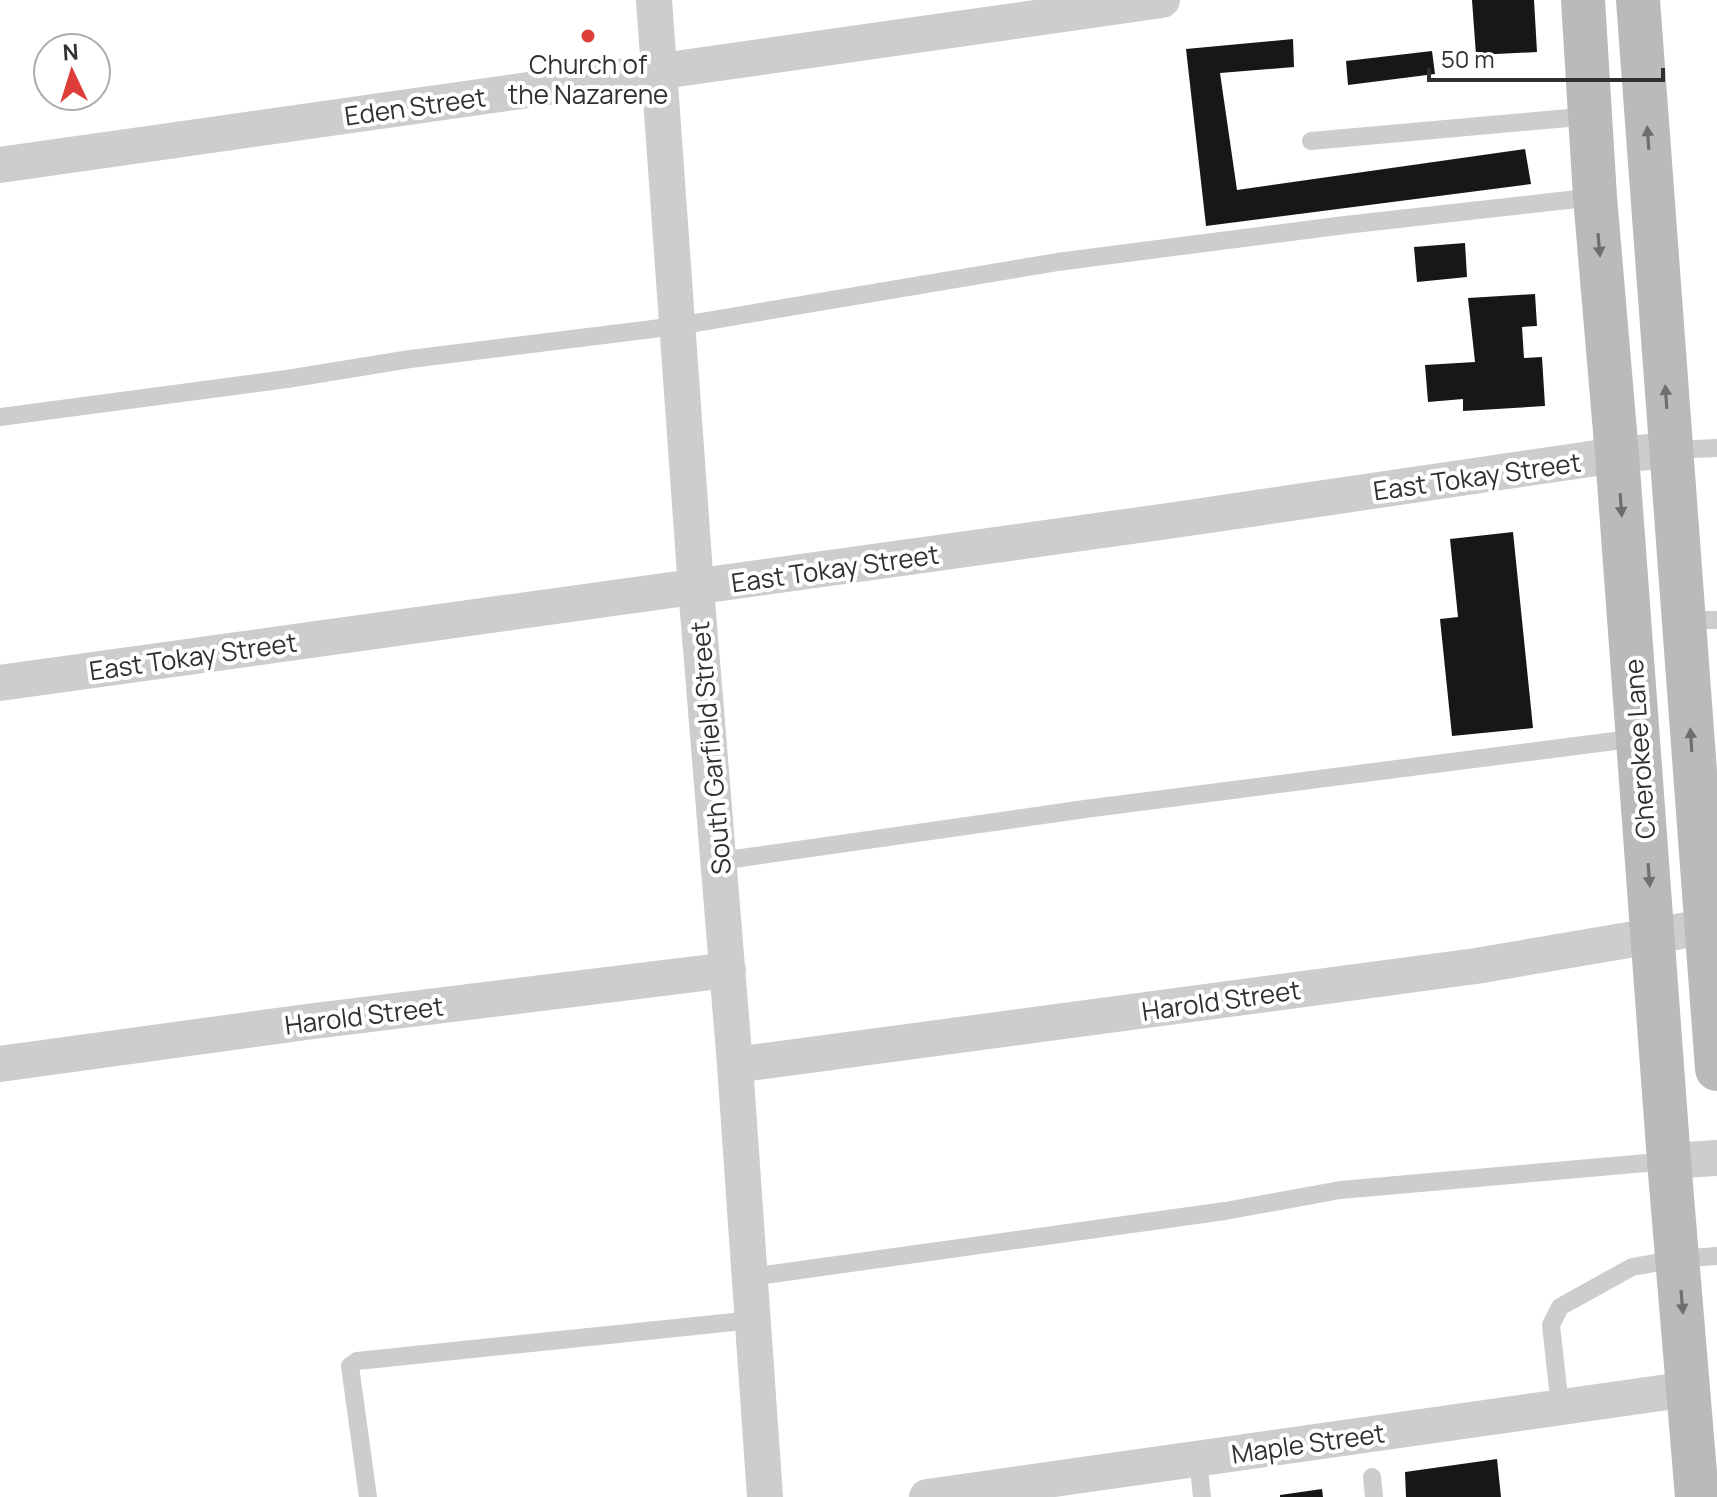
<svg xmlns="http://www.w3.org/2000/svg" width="1717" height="1497" viewBox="0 0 1717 1497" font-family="Manrope,sans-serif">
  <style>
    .building { fill: #171717 }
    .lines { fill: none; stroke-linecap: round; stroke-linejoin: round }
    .service { stroke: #cdcdcd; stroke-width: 18 }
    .minor { stroke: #cdcdcd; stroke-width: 36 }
    .secondary { stroke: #bababa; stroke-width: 44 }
    .oneway { fill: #6e6e6e }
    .poi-dot { fill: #de3d3a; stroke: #fff; stroke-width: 3 }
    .labels { text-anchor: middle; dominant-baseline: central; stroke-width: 8; stroke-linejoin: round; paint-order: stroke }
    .poi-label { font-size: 26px; fill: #303030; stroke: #fff }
    .street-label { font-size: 26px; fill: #303030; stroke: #fff }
  </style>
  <rect width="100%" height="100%" fill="#fff"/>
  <!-- building -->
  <path class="building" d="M1472 0H1534L1537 52 1476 55Z
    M1293 39 1294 67 1220 73 1237 190 1525 149 1531 184 1206 226 1186 49Z
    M1432 51 1435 74 1348 85 1346 61Z
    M1465 243 1467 277 1417 282 1414 247Z
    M1535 294 1537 326 1522 327 1524 358 1542 357 1545 406 1463 411V399L1428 402 1425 365 1475 362 1468 298Z
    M1513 532 1533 728 1452 736 1440 619 1458 617 1450 539Z
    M1497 1459 1501 1497H1406L1405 1472Z
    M1322 1489 1323 1497H1280V1495Z"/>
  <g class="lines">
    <!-- service -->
    <path class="service" d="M1311 141 1590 116
      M0 417 287 379 410 359 677 326 1057 262 1345 225 1595 197
      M1672 450 1717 448
      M1682 620H1717
      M720 861 1085 809 1638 738
      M750 1277 1225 1211 1340 1190 1669 1161
      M1560 1407 1551 1325 1560 1307 1632 1267 1678 1259 1717 1256
      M1198 1459 1202 1497
      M1372 1477 1374 1497
      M368 1497 350 1366 357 1361 753 1320"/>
    <!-- minor -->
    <path class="minor" d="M654 0 696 588 735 1065 765 1497
      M0 165 1162 0
      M0 683 1161 522 1617 455 1670 450
      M0 1064 306 1022 728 970
      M735 1065 1476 966 1705 927
      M1669 1161 1717 1158
      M927 1497 1689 1389"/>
    <!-- secondary -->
    <path class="secondary" d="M1583 0 1595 197 1617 455 1669 1161 1697 1497
      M1638 0 1717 1069"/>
  </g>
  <!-- one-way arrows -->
  <defs><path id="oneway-solid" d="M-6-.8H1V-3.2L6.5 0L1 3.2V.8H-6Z" transform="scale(2)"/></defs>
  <g class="oneway">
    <use href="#oneway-solid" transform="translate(1648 138) rotate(-94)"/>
    <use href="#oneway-solid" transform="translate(1599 245) rotate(85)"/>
    <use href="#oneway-solid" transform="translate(1666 397) rotate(-94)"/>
    <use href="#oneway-solid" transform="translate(1621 505) rotate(86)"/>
    <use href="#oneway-solid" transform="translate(1691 740) rotate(-94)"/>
    <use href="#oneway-solid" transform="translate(1649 875) rotate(86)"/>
    <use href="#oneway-solid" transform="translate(1682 1302) rotate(85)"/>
  </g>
  <!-- markers -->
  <circle class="poi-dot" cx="588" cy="36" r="8"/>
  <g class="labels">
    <!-- poi labels -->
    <g class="poi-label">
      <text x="588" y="64">Church of<tspan x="588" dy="30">the Nazarene</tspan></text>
    </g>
    <!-- street labels -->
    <g class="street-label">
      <text transform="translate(415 106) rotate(-8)">Eden Street</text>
      <text transform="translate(1477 476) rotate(-8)">East Tokay Street</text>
      <text transform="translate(835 568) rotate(-8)">East Tokay Street</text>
      <text transform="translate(193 656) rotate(-8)">East Tokay Street</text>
      <text transform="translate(710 748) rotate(-95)">South Garfield Street</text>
      <text transform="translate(1639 749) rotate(-94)">Cherokee Lane</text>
      <text transform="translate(1221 1000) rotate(-8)">Harold Street</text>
      <text transform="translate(364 1015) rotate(-7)">Harold Street</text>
      <text transform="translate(1308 1443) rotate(-8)">Maple Street</text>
    </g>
  </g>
  <!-- north arrow -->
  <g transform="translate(72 72) rotate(356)"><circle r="38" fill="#ffffff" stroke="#acacac" stroke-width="2"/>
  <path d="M0-6L14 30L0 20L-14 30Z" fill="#de3d3a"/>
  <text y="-12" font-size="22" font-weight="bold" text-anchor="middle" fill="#303030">N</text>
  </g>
  <!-- scale -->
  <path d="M1429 68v12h234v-12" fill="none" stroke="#303030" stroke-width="4"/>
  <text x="1441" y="68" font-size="24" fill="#303030" stroke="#ffffff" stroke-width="6" paint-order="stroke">50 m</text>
</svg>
